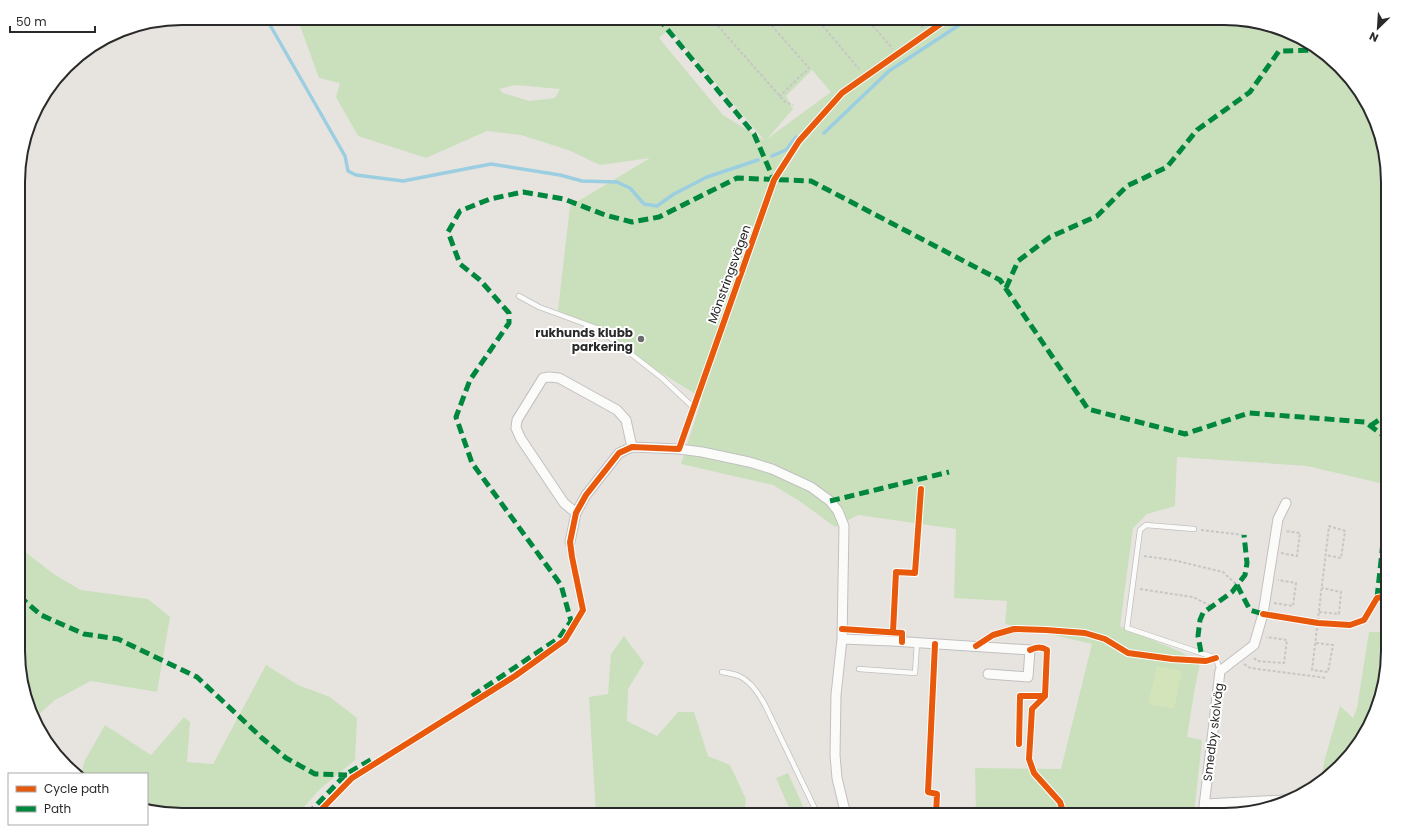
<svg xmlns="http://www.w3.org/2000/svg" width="1406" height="833" viewBox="0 0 1406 833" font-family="Poppins,sans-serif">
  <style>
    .green { fill: #cae0bc; fill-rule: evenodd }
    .pitch { fill: #d3e3ba }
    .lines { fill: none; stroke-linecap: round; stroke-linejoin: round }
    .stream { stroke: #9bcee1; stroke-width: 3.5 }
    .service-casing { stroke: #c1c0c0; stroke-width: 6 }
    .minor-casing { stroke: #c1c0c0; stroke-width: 11 }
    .path { stroke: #c6c6c5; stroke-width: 2; stroke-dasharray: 3 2; stroke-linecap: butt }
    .service { stroke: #fbfbfa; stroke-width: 4.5 }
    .minor { stroke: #fbfbfa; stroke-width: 9 }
    .quiet { stroke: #00873e; stroke-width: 5; stroke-dasharray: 10 5; stroke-linecap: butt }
    .cycleway-casing { stroke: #fff; stroke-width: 8 }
    .cycleway { stroke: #e8590c; stroke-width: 6 }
    .poi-dot { fill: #6c6b6a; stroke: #fff; stroke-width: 1.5 }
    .labels { text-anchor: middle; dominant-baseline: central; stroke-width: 4; stroke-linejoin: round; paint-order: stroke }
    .street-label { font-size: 12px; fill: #2a2a2a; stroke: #fff }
    .poi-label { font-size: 12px; font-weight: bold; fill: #2a2a2a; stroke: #fff; text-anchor: end }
    .rim { fill: none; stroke: #2a2a2a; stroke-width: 2 }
  </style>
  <rect width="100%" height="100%" fill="#e7e4e0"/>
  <!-- green -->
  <path class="green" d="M297 18H1225L1267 24 1306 40 1361 91 1379 129 1388 171V485L1307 466 1177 457 1175 506 1147 514 1133 528 1120 626 1183 653 1200 664 1195 687 1187 737 1202 740 1194 815H976L975 768 1061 769 1092 644 1005 624 1007 601 954 598 956 529 858 515 835 527 801 502 773 485 681 464 702 398 558 310 570 206 650 158 600 165 568 150 521 135 487 131 426 158 358 136 336 97 340 83 319 78ZM670 29 764 140 723 115 659 38ZM812 70 831 92 767 139 793 109 786 96ZM515 85 560 89 555 98 529 101 503 93 499 89Z
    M19 547 55 575 81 590 148 599 170 617 157 692 91 681 55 700 36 717 19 673Z
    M1369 632H1383L1378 693 1366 733 1340 767 1320 783 1325 758 1340 706 1353 718 1357 708Z
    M624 636 644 663 628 689 627 721 657 736 678 712H694L708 756 730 765 746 799 744 815H596L589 697 608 694 611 654Z
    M266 665 298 685 330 697 357 718 355 760 319 790 297 815H181L147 810V774H81L85 760 105 725 151 755 184 717 190 722 187 762 213 764Z
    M788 773 807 815H792L776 778Z"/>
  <!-- pitch -->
  <path class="pitch" d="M1157 666 1182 671 1174 709 1148 704Z"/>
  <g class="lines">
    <!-- stream -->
    <path class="stream" d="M266 18 345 156 348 171 356 175 403 181 491 164 560 175 582 181 617 182 630 188 644 204 657 206 674 194 707 177 758 160
      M824 133 889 71 970 18
      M772 156 786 150 796 137"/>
    <defs>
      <path id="service" d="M519 296 539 307 599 329 662 378 693 407
        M679 449 774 180 799 141 842 93 949 18
        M1194 529 1146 525 1140 530 1127 628 1216 658 1220 671
        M859 669 915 673 917 643
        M722 672C728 673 734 674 739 676 751 681 759 694 765 705L818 815"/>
      <path id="minor" d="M576 513 564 503 521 439 516 428 517 420 543 378 549 377 559 378 617 410 626 420 632 447
        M570 542 576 513 586 495 619 453 632 447 679 449 702 452 749 462 772 469 811 487 830 501 838 511 844 526 842 639 836 695 835 755 837 778 844 807 848 815
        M842 639 892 641 1030 650 1028 677 988 674
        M1205 804 1283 800
        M1203 815 1220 671 1254 645 1263 614 1278 519 1286 503"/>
    </defs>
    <!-- service casing -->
    <use href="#service" class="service-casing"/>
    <!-- minor casing -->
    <use href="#minor" class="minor-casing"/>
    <!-- path -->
    <path class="path" d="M711 18 785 102 793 105
      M765 18 809 68 780 96
      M816 18 859 69
      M866 18 893 49
      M915 18 923 28
      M1201 530 1244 535
      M1281 553 1297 556 1300 533 1285 531
      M1144 556 1173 560 1223 572 1237 585
      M1140 589 1193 597 1211 606
      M1274 603 1293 606 1296 583 1278 580
      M1319 612 1339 614 1341 592 1322 588
      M1316 643 1333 645 1328 672 1312 670 1329 526 1345 531 1341 558 1326 555
      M1254 658 1257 661 1284 663 1287 640 1266 637
      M1244 664 1250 668 1327 678"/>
    <!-- service -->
    <use href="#service" class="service"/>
    <!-- minor -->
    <use href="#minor" class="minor"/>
    <!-- quiet -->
    <path class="quiet" d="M658 18 754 134 774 180
      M1006 288 1018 261 1050 237 1097 216 1127 186 1167 167 1197 130 1250 92 1279 51 1317 50
      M1370 426 1388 414
      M830 501 949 472
      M1237 585 1250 610 1263 614
      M19 596 41 615 84 634 118 639 197 677 262 738 286 758 315 774 347 775
      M1377 598 1384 533 1388 509
      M1201 652 1198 636 1200 620 1203 613 1232 592 1245 575 1247 563 1244 535
      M472 696 559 638 571 621 561 585 472 463 456 417 470 380 509 323V313L480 280 460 264 448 232 460 211 490 199 523 192 564 199 605 215 632 222 659 217 737 178 811 181 1000 280 1088 409 1185 434 1249 413 1365 422 1388 439
      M307 815 346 774 372 759"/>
    <defs>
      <path id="cycleway" d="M1263 614 1318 623 1350 625 1364 620 1377 598 1388 596
        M842 629 902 633V642
        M893 632 896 572 915 573 921 489
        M935 644 928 792 937 794 936 815
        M976 646 993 635 1014 629 1046 630 1085 633 1105 639 1128 653 1172 659 1206 661 1216 658
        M1030 650C1036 647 1041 646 1047 650L1045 696 1032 709 1029 759 1034 773 1060 802 1064 815
        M1019 744 1020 696H1045
        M316 815 352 778 515 676 565 640 583 610 572 557 570 542 576 513 586 495 619 453 632 447 679 449 774 180 799 141 842 93 949 18"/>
    </defs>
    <!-- cycleway casing -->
    <use href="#cycleway" class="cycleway-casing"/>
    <!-- cycleway -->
    <use href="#cycleway" class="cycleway"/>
  </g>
  <!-- markers -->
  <circle class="poi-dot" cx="641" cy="339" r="4"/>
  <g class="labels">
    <!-- street labels -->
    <g class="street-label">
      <text transform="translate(729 274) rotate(-70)">Mönstringsvägen</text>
      <text transform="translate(1213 732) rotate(-83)">Smedby skolväg</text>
    </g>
    <!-- poi labels -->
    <g class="poi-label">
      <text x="633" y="332">rukhunds klubb<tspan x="633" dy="14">parkering</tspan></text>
    </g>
  </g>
  <!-- crop -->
  <path d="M0 0H1406V833H0ZM182 25H1224A157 157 0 0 1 1381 182V651A157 157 0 0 1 1224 808H182A157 157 0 0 1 25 651V182A157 157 0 0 1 182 25Z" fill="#fff" fill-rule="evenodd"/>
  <path class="rim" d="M182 25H1224A157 157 0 0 1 1381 182V651A157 157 0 0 1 1224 808H182A157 157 0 0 1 25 651V182A157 157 0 0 1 182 25Z"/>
  <!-- legend -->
  <rect x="8" y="773" width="140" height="52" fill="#ffffff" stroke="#aaaaaa"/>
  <rect x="16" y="786" width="20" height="6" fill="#e8590c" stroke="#aaaaaa"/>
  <text x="44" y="793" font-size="12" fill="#2a2a2a">Cycle path</text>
  <rect x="16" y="806" width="20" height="6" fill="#00873e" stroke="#aaaaaa"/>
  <text x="44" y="813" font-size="12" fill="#2a2a2a">Path</text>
  <!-- north arrow -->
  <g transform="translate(1378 28) rotate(205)" stroke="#ffffff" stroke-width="3" paint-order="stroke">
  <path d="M0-3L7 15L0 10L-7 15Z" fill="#2a2a2a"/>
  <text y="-6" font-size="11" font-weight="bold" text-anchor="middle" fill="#2a2a2a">N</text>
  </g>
  <!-- scale -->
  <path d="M10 26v6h85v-6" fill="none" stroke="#2a2a2a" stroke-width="2"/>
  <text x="16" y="26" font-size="12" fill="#2a2a2a" stroke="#ffffff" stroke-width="3" paint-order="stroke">50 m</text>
</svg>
